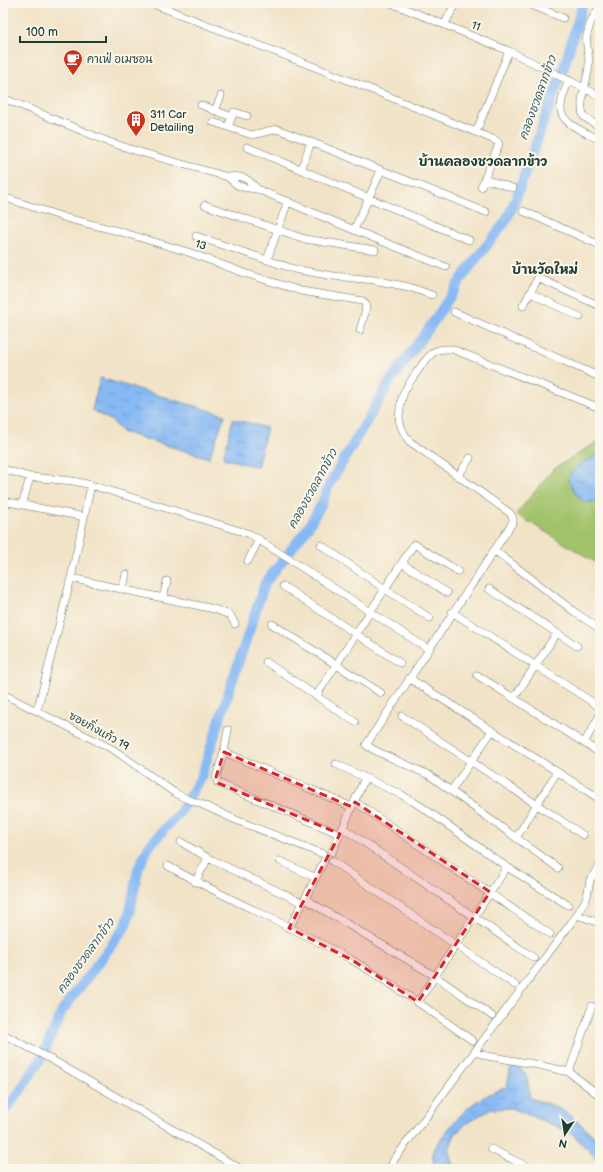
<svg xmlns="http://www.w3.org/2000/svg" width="603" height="1172" viewBox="0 0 603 1172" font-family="'Balsamiq Sans','Playpen Sans Thai',sans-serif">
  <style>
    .grass { fill: #a2c26b; stroke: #608050 }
    .water { fill: url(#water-ripples); stroke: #537b94 }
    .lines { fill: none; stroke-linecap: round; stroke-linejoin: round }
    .river { stroke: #87b9f4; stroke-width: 10 }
    .street-casing { stroke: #687767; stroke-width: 8 }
    .street { stroke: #fff; stroke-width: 7 }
    .marked { fill: #d62828; fill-opacity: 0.2; stroke: #d62828; stroke-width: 3; stroke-dasharray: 8 5; stroke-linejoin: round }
    .labels { text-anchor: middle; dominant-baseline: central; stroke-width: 4; stroke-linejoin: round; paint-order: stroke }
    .street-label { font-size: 11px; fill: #1f3d34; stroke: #fbf7ec }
    .poi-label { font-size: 11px; fill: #1f3d34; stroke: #fbf7ec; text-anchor: start }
    .water-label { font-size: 12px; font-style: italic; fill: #395c64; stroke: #fbf7ec }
    .quarter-label { font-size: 13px; font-weight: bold; fill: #1f3d34; stroke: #fbf7ec }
  </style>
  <defs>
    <pattern id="water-ripples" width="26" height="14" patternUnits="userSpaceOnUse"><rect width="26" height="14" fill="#87b9f4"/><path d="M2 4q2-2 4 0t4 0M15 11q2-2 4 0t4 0" fill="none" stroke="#6e98c6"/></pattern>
  </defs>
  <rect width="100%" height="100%" fill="#fbf7ec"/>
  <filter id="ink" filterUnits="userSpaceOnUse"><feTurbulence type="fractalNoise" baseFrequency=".025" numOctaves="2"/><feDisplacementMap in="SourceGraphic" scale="8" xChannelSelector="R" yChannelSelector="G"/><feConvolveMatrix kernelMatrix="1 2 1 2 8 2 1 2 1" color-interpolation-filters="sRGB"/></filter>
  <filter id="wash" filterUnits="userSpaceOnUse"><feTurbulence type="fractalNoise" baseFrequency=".012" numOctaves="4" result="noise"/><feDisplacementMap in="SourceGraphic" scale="16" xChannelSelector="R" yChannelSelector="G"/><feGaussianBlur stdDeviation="0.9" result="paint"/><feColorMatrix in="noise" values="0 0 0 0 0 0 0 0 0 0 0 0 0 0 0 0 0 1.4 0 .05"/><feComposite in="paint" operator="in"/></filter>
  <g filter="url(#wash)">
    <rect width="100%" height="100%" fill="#f1e3c7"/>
    <!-- grass -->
    <path class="grass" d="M600 440V565L516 514 554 469Z"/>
    <!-- water -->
    <path class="water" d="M100 378 225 415 209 458 122 432 112 421 92 410Z
      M233 419 267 428 257 467 223 458Z
      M600 453V500L586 503 578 497 568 480C575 461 585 464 600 453Z
      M511 1065C530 1069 527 1082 530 1098L552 1105 572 1116 600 1142V1162L570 1132 511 1108 490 1109 467 1123 455 1134 450 1147V1157L454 1169H436C434 1164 432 1160 433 1154 435 1143 459 1116 468 1108 479 1098 494 1092 507 1087Z"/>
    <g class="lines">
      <!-- river -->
      <path class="river" d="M3 1112 16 1097 43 1055 62 1011 125 927 130 912 138 869 150 845 180 812 201 777 231 685 265 583 307 529 322 503 329 485 391 380 432 324 466 272 506 221 516 198 565 64 583 3"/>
    </g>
  </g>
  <g filter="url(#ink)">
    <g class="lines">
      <defs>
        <path id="street" d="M151 3 363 86 495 140 498 142 499 144 481 187
          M391 3 509 51 600 96
          M527 3 563 18
          M600 7C594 14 589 26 587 35 585 45 589 53 589 63 589 79 577 102 584 117L600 127
          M444 25 456 3
          M569 80C566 88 561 98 561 107 559 124 588 133 600 140
          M3 98 109 142 140 152 228 177C242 175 248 178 257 189
          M201 105 232 117
          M215 111 221 96
          M213 122 252 135 277 129 311 142 301 170
          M228 127 234 112 247 116
          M476 132 509 51
          M311 142 486 212
          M247 147 469 240
          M228 177C238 188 243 188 257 189L354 230 446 267
          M485 179 513 188
          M3 197 66 218 118 231 188 252 244 273 301 291 363 301 366 305 365 313 360 330
          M205 205 305 239 375 250
          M523 211 600 245
          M354 230 381 171
          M196 236 294 269 333 276 374 280 409 287 432 295
          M267 260 288 201
          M530 293 580 317
          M523 306 538 278 600 306
          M454 312 600 377
          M3 469 30 477 73 481 91 485 250 534 428 649
          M458 476 470 458
          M3 501 80 516
          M22 505 30 477
          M321 545 385 589 430 618
          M494 550 576 613 600 629
          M248 561 259 539
          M402 563 447 593
          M71 578 214 609 230 615 235 624
          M283 586 400 663
          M123 589 126 574
          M489 589 577 646
          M163 598 167 581
          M452 612 600 707
          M272 624 381 693
          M266 662 355 722
          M477 675 600 753
          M409 678 600 799
          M3 694 114 750 175 793 187 799 201 804 236 820 323 854
          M316 696 414 544 458 571
          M514 698 557 633
          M37 711 71 578 91 485
          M402 716 583 835
          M228 730 224 752 216 777 218 783 340 834
          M584 743 600 715
          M224 752 352 807
          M336 764 402 795 422 807 507 867 568 905
          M451 791 492 731
          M355 802 550 934
          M343 828 534 958
          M516 838 557 772
          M181 842 208 858 303 903
          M332 852 365 778
          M280 861 316 878
          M332 861 515 985
          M168 866C228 900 292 926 352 960 394 985 434 1013 473 1041
          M558 868 429 775 376 751 366 745 513 522V518L510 513 409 441C404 434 399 425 399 416 400 408 401 399 404 392 409 383 426 357 434 352 439 348 446 349 452 349L600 408
          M195 882 208 858
          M305 899 435 976 492 1016
          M577 915 600 923
          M289 928 303 903 324 861
          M418 1002 507 867
          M3 1034 54 1061 241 1169
          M475 1052 487 1056 534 1064 569 1072 600 1096
          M569 1072 592 1006
          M491 1149 532 1169
          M391 1169 393 1161 577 915 587 897 590 880 600 865"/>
      </defs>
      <!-- street casing -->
      <use href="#street" class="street-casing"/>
      <!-- street -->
      <use href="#street" class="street"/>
    </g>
  </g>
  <!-- marked area -->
  <path class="marked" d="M224 752 352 807 355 802 490 892 418 1002 352 960 289 928 340 834 218 783 216 777Z"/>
  <!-- icons -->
  <defs>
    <symbol id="cafe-pin" viewBox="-11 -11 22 30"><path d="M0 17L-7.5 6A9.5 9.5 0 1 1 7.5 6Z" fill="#c8321e" stroke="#fbf7ec"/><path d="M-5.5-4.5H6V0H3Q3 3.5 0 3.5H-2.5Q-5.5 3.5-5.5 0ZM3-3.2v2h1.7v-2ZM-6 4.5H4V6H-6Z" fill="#fff"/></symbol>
    <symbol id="building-pin" viewBox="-11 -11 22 30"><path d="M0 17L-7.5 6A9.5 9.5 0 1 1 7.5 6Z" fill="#c8321e" stroke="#fbf7ec"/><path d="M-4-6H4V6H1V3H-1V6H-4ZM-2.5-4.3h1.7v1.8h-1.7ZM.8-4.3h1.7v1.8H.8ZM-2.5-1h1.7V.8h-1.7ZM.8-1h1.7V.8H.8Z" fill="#fff"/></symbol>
  </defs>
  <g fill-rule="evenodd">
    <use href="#cafe-pin" x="62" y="48" width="22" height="30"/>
    <use href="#building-pin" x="125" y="109" width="22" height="30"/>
  </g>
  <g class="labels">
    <!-- street labels -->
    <g class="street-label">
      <text transform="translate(476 26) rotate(22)">11</text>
      <text transform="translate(201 245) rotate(20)">13</text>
      <text transform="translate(99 731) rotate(29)">ซอยกิ่งแก้ว 19</text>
    </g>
    <!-- poi labels -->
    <g class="poi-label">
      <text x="87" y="59">คาเฟ่ อเมซอน</text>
      <text x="150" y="114">311 Car<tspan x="150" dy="13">Detailing</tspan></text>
    </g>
    <!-- water labels -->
    <g class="water-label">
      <text transform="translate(538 98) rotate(-70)">คลองชวดลากข้าว</text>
      <text transform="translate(313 489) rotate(-61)">คลองชวดลากข้าว</text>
      <text transform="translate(86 956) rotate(-54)">คลองชวดลากข้าว</text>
    </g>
    <!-- quarter labels -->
    <g class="quarter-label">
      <text x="483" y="162">บ้านคลองชวดลากข้าว</text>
      <text x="545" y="270">บ้านวัดใหม่</text>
    </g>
  </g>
  <!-- margin -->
  <rect width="603" height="1172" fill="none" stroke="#fbf7ec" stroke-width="16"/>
  <!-- north arrow -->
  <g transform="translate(565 1134) rotate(192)" stroke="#fbf7ec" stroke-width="3" paint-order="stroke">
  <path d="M0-3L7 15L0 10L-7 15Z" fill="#1f3d34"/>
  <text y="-6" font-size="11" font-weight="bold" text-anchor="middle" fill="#1f3d34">N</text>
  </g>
  <!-- scale -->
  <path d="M20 36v6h86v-6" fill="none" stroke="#1f3d34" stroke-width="2"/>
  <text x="26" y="36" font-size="12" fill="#1f3d34" stroke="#fbf7ec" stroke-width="3" paint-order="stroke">100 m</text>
</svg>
